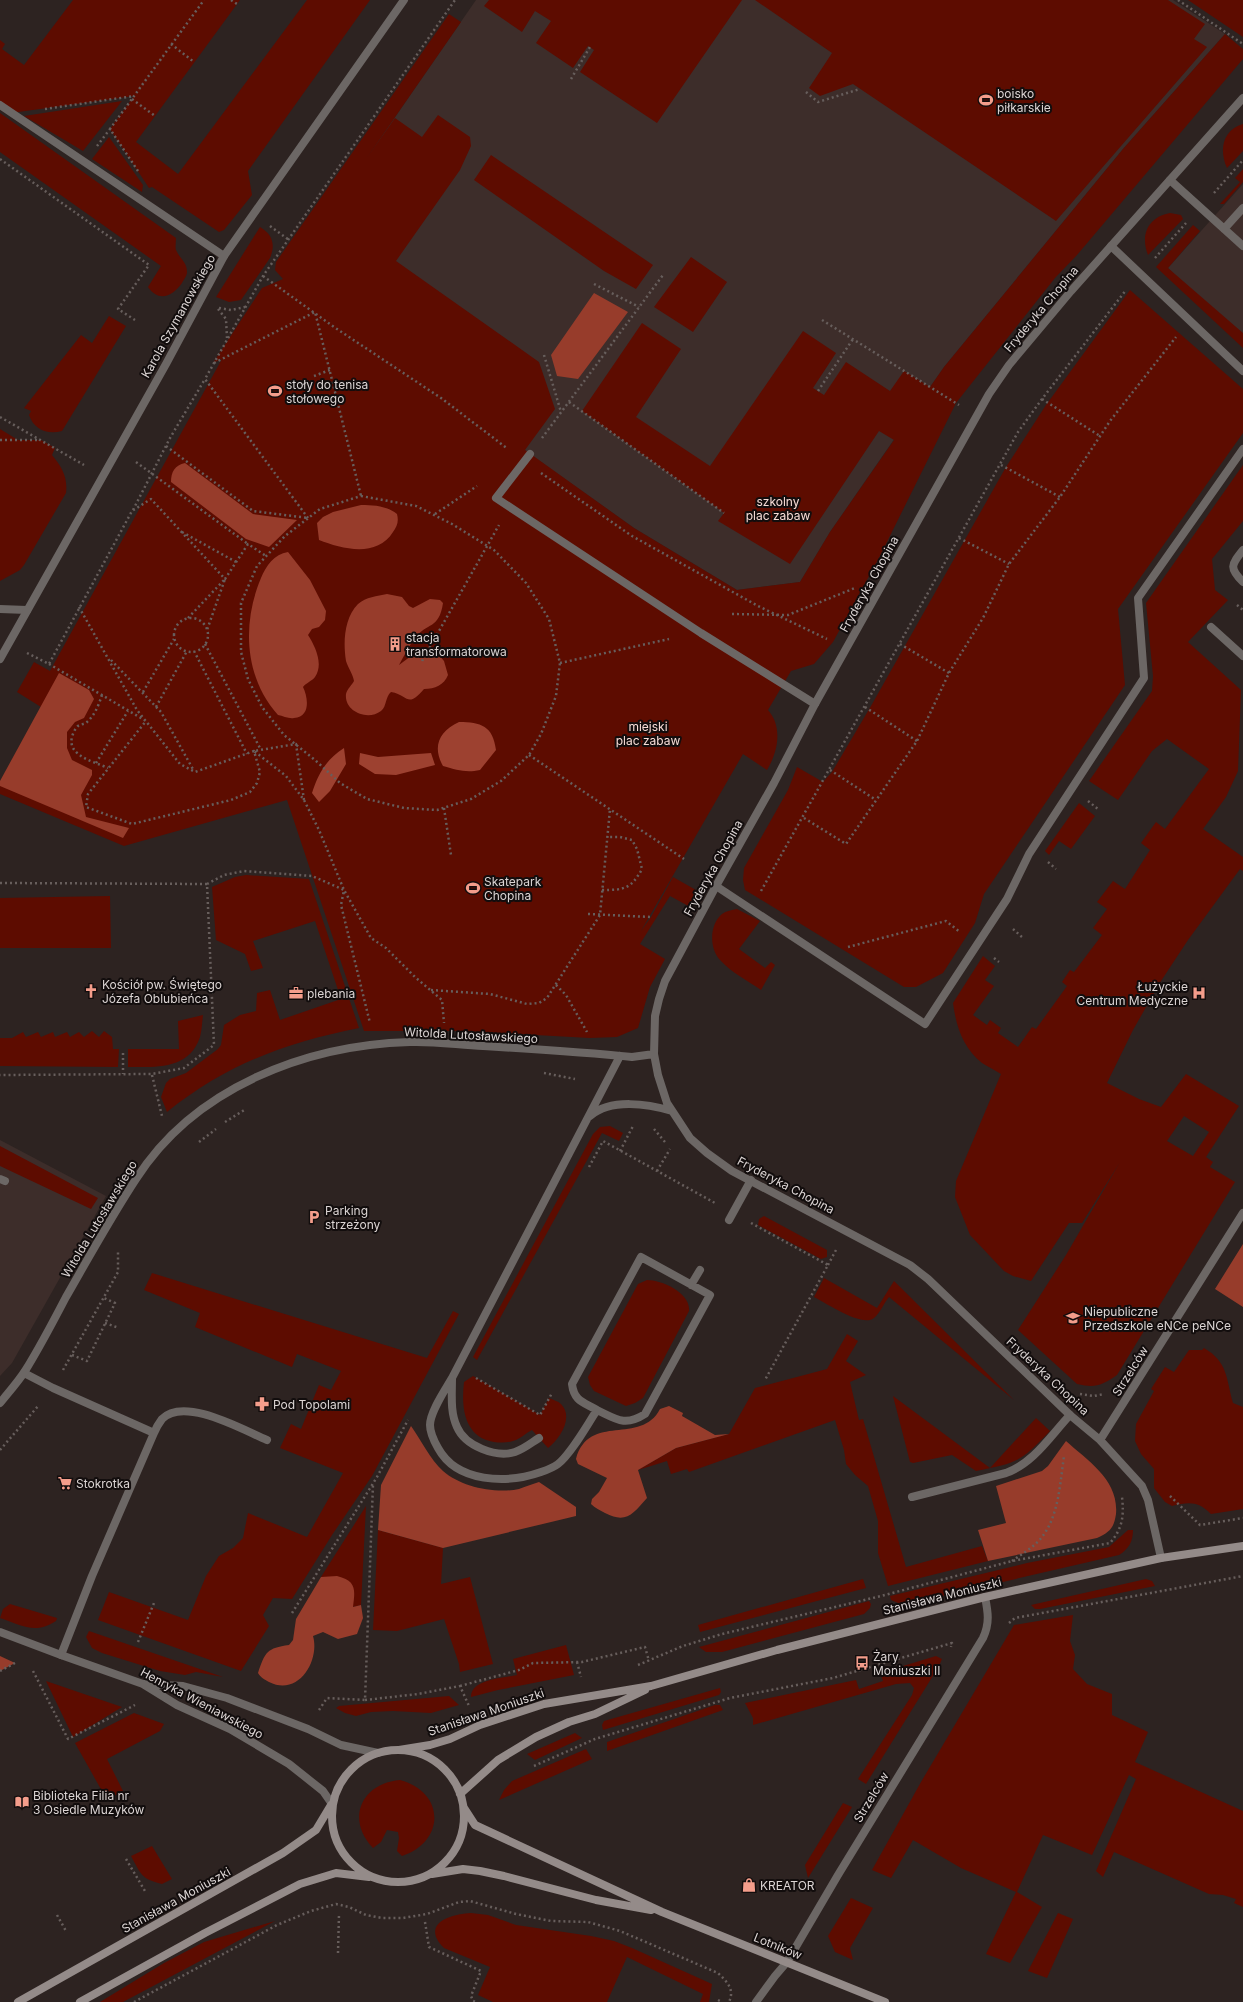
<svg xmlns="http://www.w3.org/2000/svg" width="1243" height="2002" viewBox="0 0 1243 2002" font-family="Inter,sans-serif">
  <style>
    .built { fill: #3d2d2a }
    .green { fill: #5d0c00; fill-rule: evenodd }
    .forest { fill: #973c2b }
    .water { fill: #9d4130 }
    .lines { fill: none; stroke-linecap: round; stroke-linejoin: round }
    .path { stroke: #675e5c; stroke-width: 2.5; stroke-dasharray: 2 3; stroke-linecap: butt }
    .lane { stroke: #6c6765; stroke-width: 8 }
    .street { stroke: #6c6765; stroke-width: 8 }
    .secondary { stroke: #948b89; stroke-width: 8 }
    .labels { text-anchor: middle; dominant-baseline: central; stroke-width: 4; stroke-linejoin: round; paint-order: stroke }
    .poi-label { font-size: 12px; fill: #dcd5d4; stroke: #120d0d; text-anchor: start }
    .street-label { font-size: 12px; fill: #dcd5d4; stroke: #120d0d }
    .park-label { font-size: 12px; fill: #f7dcd6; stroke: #120d0d }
  </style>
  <rect width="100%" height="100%" fill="#2d2321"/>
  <!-- built -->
  <path class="built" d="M476 0H1173L1225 34 1123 149 944 367 830 532 800 582 737 590 634 528 283 279Z
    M1243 184V343L1168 268Z
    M0 1140 106 1196 12 1363 0 1376Z"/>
  <!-- green -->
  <path class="green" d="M73 0H240L136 142 178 174 307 0H370L248 171 252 195 224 230 219 232 152 187 149 188 110 129 134 96 11 113 0 104V40L5 44 2 49 24 65Z
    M489 0H742L657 123 580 72 594 50 588 46 573 68 536 43 551 21 535 11 522 32 484 6Z
    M755 0H1168L1205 24 1194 39 1207 47 1056 221 853 84 820 96 809 88 832 53Z
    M1188 0H1243V37Z
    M449 14 461 22 366 159 395 118 422 137 438 115 470 137 471 146 460 170 396 261 539 362 555 409 525 450 634 528 737 590 800 582 830 532 894 440 879 431 790 564 718 521 724 513 582 411 642 323 681 349 636 417 710 466 803 331 836 353 813 388 824 395 846 362 890 391 904 371 930 387 944 367 1123 149 1225 34 1243 49V59L1077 255 1055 278 956 403 880 556 833 642 814 664 791 671 768 710C783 727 778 752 767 770L743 754 641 931 651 917 673 877 703 894 692 908 670 896 640 944 665 959 650 987 638 1028 617 1037 590 1038 465 1031H364L287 800 124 846 0 794V782L41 707 17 692 34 662 50 671 222 359 213 363 262 288 283 279 275 270 276 262Z
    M122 101 83 151 24 116Z
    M0 113 176 238C176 242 175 247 176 250 180 259 187 262 187 272 187 276 184 279 182 283 173 296 159 303 148 287L161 266 0 152Z
    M1243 124V151L1227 168C1219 151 1222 130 1243 124Z
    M109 137 143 185 142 192 92 159Z
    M491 155 653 265 636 289 604 271 474 180Z
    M1243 169V182L1224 204H1220L1240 182 1235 178Z
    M1170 213 1181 215 1183 219 1148 255C1140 235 1148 217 1170 213Z
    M1193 225 1200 231 1168 268 1243 333V348L1156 267Z
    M260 227C272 234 276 244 270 258L241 300 229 302 216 297Z
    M691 257 727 282 693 332 654 307Z
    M1130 290 1243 389V433L1118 609 1125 685 984 894 975 923 943 973 916 987H904L745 890 743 880 744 868 788 790 797 767 823 782 832 772 871 706 1006 467 1046 405Z
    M109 316 126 326 62 431C48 435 34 430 29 415L31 411 24 408 81 335 92 343Z
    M0 429 18 440H41L55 448 52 455C62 467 68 478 66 493L24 565 20 570 0 581Z
    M1243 465V521L1212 559 1215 590 1228 600 1188 642 1241 690 1238 771 1226 797 1203 829 1243 857V871L1240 869 1188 940 1161 981 1133 1030 1107 1083 1139 1099 1161 1107 1186 1074 1239 1106 1206 1157 1213 1162 1210 1167 1235 1182 1117 1375C1101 1386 1095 1388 1077 1384L1018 1330 1066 1255 1120 1162 1082 1223H1069L1031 1281 1013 1276 1004 1271 970 1235 955 1197 956 1181 1001 1074C995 1070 988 1067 982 1063 963 1048 956 1026 953 1003L983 956 995 966 985 980 994 986 973 1015 987 1025 990 1020 1001 1028 998 1033 1018 1047 1032 1027 1036 1029 1067 986 1062 982 1070 970 1074 972 1102 935 1093 928 1107 909 1097 902 1113 881 1125 889 1150 850 1141 843 1156 822 1165 829 1209 769 1167 739 1152 751 1118 800 1089 781 1152 691 1153 676 1146 603ZM1184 1116 1209 1132 1193 1156 1167 1141Z
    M1079 803 1095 816 1071 849 1059 841 1049 855 1045 851Z
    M246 875 309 879 359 1028C285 1043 227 1064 167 1112L161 1097 166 1083 170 1079 186 1073 218 1049 221 1045 224 1025 240 1015 256 1011 257 993 270 990 280 1020 341 999 315 921 253 941 263 968 251 971 245 954 216 940 212 887 235 877Z
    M110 896 111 948H0V898Z
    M737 909 760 921 739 949 765 968 771 962 775 965 761 990C748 981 731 972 721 961 709 949 709 925 722 914 726 911 732 910 737 909Z
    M203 1015C202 1022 202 1030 200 1037 189 1070 156 1067 128 1067V1049H179L178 1021Z
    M92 1031 99 1037 104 1031 112 1037 113 1049H119L118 1067 0 1066V1038H12L23 1032 26 1037 38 1032 41 1037 53 1032 55 1037 67 1032 70 1037 79 1032 84 1037Z
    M610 1126 623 1133 619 1141 602 1133 477 1360 473 1357 593 1134 600 1127Z
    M0 1146 98 1198 91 1209 0 1166Z
    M764 1216 827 1250V1257L821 1259 758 1225 759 1219Z
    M152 1273 427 1358 453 1311 459 1314 372 1476 332 1535 292 1599 273 1598 263 1615 269 1626 241 1671 98 1620 109 1592 188 1620 206 1576 219 1556 233 1548 243 1538 248 1513 307 1537 343 1473 280 1448 291 1424 301 1429 319 1385 331 1390 341 1371 297 1354 292 1367 195 1327 200 1313 144 1290Z
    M824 1278 877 1308 894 1281 1014 1400 889 1297C884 1303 880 1313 874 1318 863 1328 826 1303 814 1297Z
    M647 1280C662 1280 691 1293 689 1311L643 1398 635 1403 626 1406 594 1391 590 1385 588 1377 638 1284Z
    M847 1334 858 1341 846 1361 866 1375 850 1382 859 1420 863 1419 906 1567 982 1546 988 1561 888 1586 878 1553V1521L868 1486 855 1475 846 1464 844 1450 835 1420 689 1472 687 1469 671 1474 667 1461 638 1470 676 1448 729 1434 755 1388 827 1369Z
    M1204 1348C1228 1362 1226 1378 1233 1403L1243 1407V1509L1211 1514C1198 1501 1189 1502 1172 1506L1165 1502 1154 1488V1469L1141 1454 1135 1441 1136 1424 1154 1391 1151 1389 1165 1367 1174 1372 1189 1350H1202Z
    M473 1376 540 1415 549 1398C553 1400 558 1401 561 1404 574 1417 560 1439 548 1448L532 1430C526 1433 521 1438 516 1440 509 1443 501 1443 494 1442 464 1437 461 1407 464 1382Z
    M893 1396 990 1468 1036 1418 1050 1431C1020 1462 1018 1463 976 1471L952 1455 913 1463 910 1462Z
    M366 1506 361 1605 353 1607 321 1577Z
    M378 1530 443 1548 441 1584 470 1577 493 1664 460 1672 459 1664 444 1619 397 1631 373 1630Z
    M1128 1530H1133C1133 1541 1129 1549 1119 1555L903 1605 891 1600 890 1596 1027 1563 1109 1547Z
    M863 1579 866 1588 700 1632 698 1625Z
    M1146 1579 1152 1581 1155 1586 1040 1609H1035L1031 1605Z
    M869 1601 871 1604 870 1608 864 1614 722 1652H706L699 1647Z
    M10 1604 57 1618 56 1621C34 1635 22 1625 0 1618L3 1609Z
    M1073 1615 1070 1641 1075 1655 1073 1669 1087 1684 1112 1694V1715L1148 1732 1135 1762 1243 1811V1907L1234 1903 1236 1899 1223 1895 1209 1894 1114 1852 1103 1877 1096 1871 1136 1779 1129 1775 1092 1855 1043 1835 1017 1892 1042 1907 1010 1963 986 1954 1016 1892 961 1868 913 1840 891 1878 872 1870 921 1782 1014 1625Z
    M89 1631 223 1677 196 1672 185 1675 160 1671 102 1653 92 1648 86 1637Z
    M566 1645 574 1675 498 1690 471 1697C471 1679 504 1678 517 1675L513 1659Z
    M936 1656 942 1659 939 1666 866 1784 858 1779 912 1695 914 1688 910 1683 896 1684 753 1725V1718L745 1703 856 1680 859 1689 883 1681 880 1673Z
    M46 1681 122 1707 73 1737Z
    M720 1688 721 1692 719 1695 603 1730 602 1725 604 1721Z
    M449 1696 459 1705 431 1713 393 1711 371 1712 356 1716 345 1713 336 1708 339 1706Z
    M715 1705H720L723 1710 607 1751V1742Z
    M134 1713 164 1724 160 1731 107 1759 123 1791 107 1800 75 1743Z
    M575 1733 582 1738 535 1760 527 1754Z
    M586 1749 592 1759 499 1800 504 1790 512 1781Z
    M400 1780C445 1792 446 1841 402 1856L397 1851 399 1838 398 1832 387 1830 381 1842 373 1848C345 1819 362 1783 400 1780Z
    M843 1803 852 1807 808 1878 805 1865Z
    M152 1846 172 1879 162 1884C141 1879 141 1874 131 1856Z
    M851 1898 873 1908 850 1948 853 1960 835 1952 828 1936Z
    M471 1913 488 1915 516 1925 591 1936 614 1941 632 1948 712 1984 709 2002H700L703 1994 627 1957 607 2002H493L478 1995 490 1967 444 1948C420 1924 450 1914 471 1913Z
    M1058 1913 1073 1919 1047 1978 1028 1971Z
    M275 1921 123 2002H100L164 1963 204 1942Z"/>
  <!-- forest -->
  <path class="forest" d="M594 293 628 312 578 379 557 376 551 355Z
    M185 463 253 514 297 520 269 547 246 539 171 482C171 472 175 465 185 463Z
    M361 505C374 505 387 506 397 514 399 522 397 526 393 532 377 558 342 549 319 540L317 523 323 517 333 512Z
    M288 552 310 580 326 611 325 620 319 627 312 629 308 635C315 646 324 664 315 677 312 681 306 683 303 687 308 697 311 717 294 718 289 719 283 716 278 715 244 677 242 623 261 578 266 566 274 554 288 552Z
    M387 594 402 597 409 606 413 608 430 599 440 600 443 603C439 630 427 622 415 638 409 646 404 656 399 665L415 653 438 654 444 661 448 675C444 685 435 689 424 689 407 709 409 695 391 692 385 697 387 706 381 711 368 721 344 712 346 694 347 689 352 685 354 681 353 674 348 668 346 661 343 643 344 618 358 604 366 597 377 596 387 594Z
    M59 673 89 690 94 699 84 718 75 722 67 732V748L72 760 92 770V775L81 795 86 817 129 828 123 838 0 786V781Z
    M1243 1244V1307L1215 1289Z
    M669 1406 683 1413 682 1416 715 1435 729 1434 676 1448 638 1470 647 1498C633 1514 626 1524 605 1513 600 1510 595 1508 591 1504L592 1499 599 1492 607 1478 578 1464 576 1459C589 1412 641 1446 660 1409Z
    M411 1426C421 1440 430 1459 443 1471 461 1487 495 1494 519 1489 525 1487 532 1484 539 1482L576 1507V1516L443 1548 378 1530 381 1485Z
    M1066 1441C1088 1461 1119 1480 1116 1514 1114 1528 1110 1532 1097 1538L988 1561 978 1530 1006 1523 996 1486 1042 1471 1048 1466Z
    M337 1576C357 1581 355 1590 353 1607L361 1605 363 1618 357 1634 338 1639 323 1632 313 1636C320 1660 299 1697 269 1682 264 1679 261 1678 258 1673 265 1652 267 1648 289 1645L293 1640 296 1619 321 1577Z
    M0 1656 15 1663 0 1671Z"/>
  <!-- water -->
  <path class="water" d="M459 722C481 722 493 726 496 750L480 770C466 773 457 770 443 766 432 747 439 731 459 722Z
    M344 748 346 764 330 791 319 802 312 793C319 772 326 760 344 748Z
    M360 753 378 757 431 753 435 765 396 775 375 774 359 764Z"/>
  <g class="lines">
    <!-- path -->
    <path class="path" d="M231 0 237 4
      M1178 0 1243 44
      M171 44 194 62
      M571 79 590 47
      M806 92 818 102 860 89
      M132 99 155 116
      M45 109 134 96
      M97 146 110 129
      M0 159 149 265 118 309 135 320
      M138 171 110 129 204 0
      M1214 193 1243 160
      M270 226 289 240
      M1155 258 1186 223
      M263 276 334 327 441 398 508 449
      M594 284 639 307
      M219 308 231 310 245 307
      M218 309 226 319 227 338
      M822 320 959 405
      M544 355 561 412
      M214 363 315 312 361 496
      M314 376 330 370
      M818 391 853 339
      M1042 399 1100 436
      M569 402 724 513
      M0 417 84 465
      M542 438 663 275
      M0 440H39
      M166 446 253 511 308 518
      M136 462 248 544
      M1001 465 1060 497
      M541 473 632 536 758 606 827 639
      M361 496 416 506 452 524 494 550 526 583 549 619 560 663 556 696 541 734 529 755 501 781 471 799 437 810 404 808 367 799 340 783 315 760 284 735 262 707 248 679 241 652V603L257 566 285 536 320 509Z
      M133 510 170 438 205 379
      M435 514 477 486
      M308 518 205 379 263 276 455 0
      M182 532 236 562
      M959 538 1009 564
      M1237 605 1243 610
      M732 614 788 615 855 588
      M188 618 225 579 207 630
      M174 635a17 17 0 1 1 34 0a17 17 0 1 1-34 0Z
      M205 644 261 750
      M900 644 949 673
      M194 651 247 754
      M27 653 49 664 132 511 151 499 225 579 248 544 266 556
      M111 660 161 712 194 771
      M422 661 499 525
      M560 663 669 639
      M49 664 146 721 88 794 86 807 132 824 231 800 250 792 257 783 260 772 254 751 195 772 180 764 137 710 79 607
      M143 692 174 639
      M102 695C99 704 95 715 87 722 85 724 81 724 78 726 75 729 73 733 72 737 67 756 95 762 108 768
      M156 707 187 651
      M865 707 917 741
      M529 755 684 859
      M96 763 128 711
      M830 770 876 800
      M304 800 296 744 254 751 286 776 304 800 319 830 344 890 371 938 386 948 415 977 442 1000 444 1023
      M1088 801 1098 809
      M444 808 451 855
      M804 818 846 844 917 741 949 673 983 618 1009 564 1060 497 1110 421 1176 337
      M1048 862 1056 869
      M0 883 207 884 214 1045 184 1068 152 1074 0 1075
      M207 884 224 875 244 871 312 876 344 890 341 905 370 1023
      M602 890C624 890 631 889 642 869L637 849 632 840 620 837H607
      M761 891 1018 432 1042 399 1126 290
      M588 914 651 917
      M1013 929 1023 938
      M848 947 946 921 960 932
      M994 958 999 962
      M556 985 566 995 587 1032
      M431 990 490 994 527 1004 539 1003 547 998 600 915 610 809
      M123 1053V1074
      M544 1073 575 1079
      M152 1075 162 1116
      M225 1122 246 1109
      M654 1129 665 1142
      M199 1142 216 1129
      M620 1151 633 1126
      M589 1167 603 1141 715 1203
      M657 1171 670 1149
      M751 1223 828 1265 765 1380
      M828 1265 836 1250
      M105 1323 119 1328
      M72 1355 87 1361 115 1303 104 1298
      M63 1370 118 1272V1251
      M476 1378 540 1415 552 1393
      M1080 1394 1094 1396 1104 1394
      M0 1450 39 1405
      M1170 1496 1200 1525 1243 1518
      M1012 1561C1022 1554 1034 1547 1042 1537 1059 1515 1060 1483 1064 1456
      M292 1613 377 1477 408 1420
      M1009 1623 1015 1618 1243 1576
      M138 1642 154 1603
      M577 1662 581 1677
      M638 1665 683 1646 722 1634 881 1596 1012 1561 1110 1543C1123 1528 1124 1515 1122 1497
      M0 1671 15 1663
      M33 1671 68 1739 135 1705
      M460 1686 519 1670 533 1663 582 1662 645 1647 649 1661
      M365 1700 418 1694 460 1686 469 1706 470 1705
      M319 1710 327 1698 365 1700 373 1484
      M534 1766 595 1739 730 1698 833 1678 952 1643 951 1647
      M126 1859 145 1891
      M57 1915 66 1931
      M425 1922 429 1947 481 1971 471 1996 473 2001 476 2002
      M338 1953 339 1914
      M718 2000 722 2002
      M134 2002 277 1925 311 1911 336 1904 349 1907 366 1915 382 1918H403L427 1914 459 1902 470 1901 516 1914 551 1921 588 1922 620 1931 718 1973C727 1982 735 1989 729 2002"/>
    <!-- lane -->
    <path class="lane" d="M0 105 224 256
      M1170 180 1243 246
      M1224 229 1243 208
      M1111 246 1243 371
      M530 454 496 498 701 633 815 704
      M0 609 27 610
      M716 886 925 1024 1007 899 1029 854 1144 678 1138 598 1243 449
      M0 1179 5 1181
      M729 1220 751 1180
      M24 1373 53 1388 154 1433 92 1576 61 1655
      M154 1433C156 1428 159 1423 162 1419 184 1396 243 1430 267 1440
      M912 1497 1006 1473C1034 1463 1051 1435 1070 1415"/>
    <!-- street -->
    <path class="street" d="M1243 550C1231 565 1229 568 1243 582
      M1211 627 1243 656
      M0 659 166 364 224 256 404 0
      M590 1116C611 1098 648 1104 672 1111
      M691 1285 700 1270
      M452 1378C445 1390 430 1412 430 1425 430 1433 434 1441 438 1448 457 1483 507 1484 541 1472 547 1470 553 1468 558 1464 571 1454 587 1425 597 1410 616 1419 625 1427 645 1414L710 1295 641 1257 572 1384C574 1401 583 1402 597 1410
      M0 1403C8 1393 18 1382 25 1371 40 1347 53 1322 66 1297 89 1257 111 1217 136 1179 194 1088 305 1045 410 1042 434 1041 459 1045 483 1046 532 1049 582 1052 632 1057L654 1054
      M539 1438C531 1443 524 1449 515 1452 496 1458 465 1446 457 1427 450 1412 452 1395 452 1378L620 1056
      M1100 1440 1243 1213
      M1161 1558 1148 1500 1142 1486 1100 1440 1070 1415 928 1279 910 1265 732 1171 707 1153 690 1138 667 1103 658 1075 654 1054 655 1016 659 999 665 981 716 886 774 783 815 704 989 394 1009 365 1071 291 1243 98
      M0 1632 61 1655 143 1684 177 1705 230 1729 289 1764 323 1791 332 1804
      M144 1684 183 1686 227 1698 308 1729 341 1745 378 1753
      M756 2002 775 1976 787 1962 838 1875 983 1638C990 1623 988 1612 985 1597"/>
    <!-- secondary -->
    <path class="secondary" d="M399 1750 430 1745 450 1739 480 1725 544 1704 651 1686 777 1650 985 1597 1161 1558 1243 1546
      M332 1816a66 66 0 1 1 132 0a66 66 0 1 1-132 0Z
      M460 1794 498 1760 536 1737 569 1722 595 1714 645 1690
      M464 1808 475 1825 662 1912 885 2002
      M432 1874 463 1869 480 1871 504 1876 596 1900 651 1910
      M18 2002 283 1853 316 1830 331 1805
      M80 2002 205 1933 300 1884 336 1873 369 1877"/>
  </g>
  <!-- icons -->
  <defs>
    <symbol id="stadium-bare" viewBox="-9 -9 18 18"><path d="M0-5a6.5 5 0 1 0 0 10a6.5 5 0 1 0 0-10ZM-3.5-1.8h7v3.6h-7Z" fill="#f49d8b" stroke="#120d0d" stroke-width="2.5" paint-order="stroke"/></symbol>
    <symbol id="building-bare" viewBox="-9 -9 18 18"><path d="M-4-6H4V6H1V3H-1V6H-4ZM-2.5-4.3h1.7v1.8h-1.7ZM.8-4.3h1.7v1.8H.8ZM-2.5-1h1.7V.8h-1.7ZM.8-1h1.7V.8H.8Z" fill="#f49d8b" stroke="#120d0d" stroke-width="2.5" paint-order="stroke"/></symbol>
    <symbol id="church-bare" viewBox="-9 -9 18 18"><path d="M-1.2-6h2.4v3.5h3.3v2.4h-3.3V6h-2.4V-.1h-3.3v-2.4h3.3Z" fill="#f49d8b" stroke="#120d0d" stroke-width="2.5" paint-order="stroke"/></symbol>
    <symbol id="office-bare" viewBox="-9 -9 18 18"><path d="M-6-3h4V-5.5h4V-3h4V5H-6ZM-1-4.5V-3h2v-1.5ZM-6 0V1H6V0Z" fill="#f49d8b" stroke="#120d0d" stroke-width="2.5" paint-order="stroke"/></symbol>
    <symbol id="hospital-bare" viewBox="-9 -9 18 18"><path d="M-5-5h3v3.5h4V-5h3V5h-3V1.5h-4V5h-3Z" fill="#f49d8b" stroke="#120d0d" stroke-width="2.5" paint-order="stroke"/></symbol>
    <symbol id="parking-bare" viewBox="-9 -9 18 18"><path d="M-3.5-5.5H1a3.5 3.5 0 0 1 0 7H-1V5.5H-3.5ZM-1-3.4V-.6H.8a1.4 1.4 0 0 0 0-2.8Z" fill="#f49d8b" stroke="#120d0d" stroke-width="2.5" paint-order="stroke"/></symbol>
    <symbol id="school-bare" viewBox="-9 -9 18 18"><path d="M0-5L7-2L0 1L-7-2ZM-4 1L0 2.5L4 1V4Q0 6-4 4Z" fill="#f49d8b" stroke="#120d0d" stroke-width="2.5" paint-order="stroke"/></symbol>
    <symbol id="pharmacy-bare" viewBox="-9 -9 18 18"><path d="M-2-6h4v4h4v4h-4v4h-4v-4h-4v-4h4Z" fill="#f49d8b" stroke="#120d0d" stroke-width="2.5" paint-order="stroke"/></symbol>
    <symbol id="supermarket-bare" viewBox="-9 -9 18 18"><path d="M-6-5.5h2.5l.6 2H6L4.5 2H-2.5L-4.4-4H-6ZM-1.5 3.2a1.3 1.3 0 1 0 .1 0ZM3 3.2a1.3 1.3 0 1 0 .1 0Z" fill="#f49d8b" stroke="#120d0d" stroke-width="2.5" paint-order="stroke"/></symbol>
    <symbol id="bus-bare" viewBox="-9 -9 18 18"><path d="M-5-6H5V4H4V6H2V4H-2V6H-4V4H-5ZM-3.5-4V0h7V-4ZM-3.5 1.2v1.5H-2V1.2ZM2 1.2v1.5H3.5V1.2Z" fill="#f49d8b" stroke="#120d0d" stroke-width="2.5" paint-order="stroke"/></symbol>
    <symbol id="library-bare" viewBox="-9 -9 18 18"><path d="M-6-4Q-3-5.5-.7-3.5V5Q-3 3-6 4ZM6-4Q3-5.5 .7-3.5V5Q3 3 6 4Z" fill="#f49d8b" stroke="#120d0d" stroke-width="2.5" paint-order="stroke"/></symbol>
    <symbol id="shop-bare" viewBox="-9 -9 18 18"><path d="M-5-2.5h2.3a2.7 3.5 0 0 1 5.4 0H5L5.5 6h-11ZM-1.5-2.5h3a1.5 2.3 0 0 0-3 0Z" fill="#f49d8b" stroke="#120d0d" stroke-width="2.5" paint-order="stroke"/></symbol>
  </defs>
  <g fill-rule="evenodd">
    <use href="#stadium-bare" x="976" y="90" width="20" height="20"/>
    <use href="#stadium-bare" x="265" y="381" width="20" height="20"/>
    <use href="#building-bare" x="385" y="634" width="20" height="20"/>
    <use href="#stadium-bare" x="463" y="878" width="20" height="20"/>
    <use href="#church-bare" x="81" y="981" width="20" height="20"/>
    <use href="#office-bare" x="286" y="983" width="20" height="20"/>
    <use href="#hospital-bare" x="1189" y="983" width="20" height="20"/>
    <use href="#parking-bare" x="304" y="1207" width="20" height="20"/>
    <use href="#school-bare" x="1063" y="1308" width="20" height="20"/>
    <use href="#pharmacy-bare" x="252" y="1394" width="20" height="20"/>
    <use href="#supermarket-bare" x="55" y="1473" width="20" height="20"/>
    <use href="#bus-bare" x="852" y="1653" width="20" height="20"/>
    <use href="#library-bare" x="12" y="1792" width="20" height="20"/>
    <use href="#shop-bare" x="739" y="1875" width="20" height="20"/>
  </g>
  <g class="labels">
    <!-- poi labels -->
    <g class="poi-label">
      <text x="997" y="93">boisko<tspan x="997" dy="14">piłkarskie</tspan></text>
      <text x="286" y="384">stoły do tenisa<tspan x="286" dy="14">stołowego</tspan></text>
      <text x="406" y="637">stacja<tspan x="406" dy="14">transformatorowa</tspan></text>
      <text x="484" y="881">Skatepark<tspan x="484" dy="14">Chopina</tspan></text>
      <text x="102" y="984">Kościół pw. Świętego<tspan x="102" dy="14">Józefa Oblubieńca</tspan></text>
      <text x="1188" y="986" text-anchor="end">Łużyckie<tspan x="1188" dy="14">Centrum Medyczne</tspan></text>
      <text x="307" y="993">plebania</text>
      <text x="325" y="1210">Parking<tspan x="325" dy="14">strzeżony</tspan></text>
      <text x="1084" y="1311">Niepubliczne<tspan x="1084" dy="14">Przedszkole eNCe peNCe</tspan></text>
      <text x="273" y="1404">Pod Topolami</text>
      <text x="76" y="1483">Stokrotka</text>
      <text x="873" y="1656">Żary<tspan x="873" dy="14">Moniuszki II</tspan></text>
      <text x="33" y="1795">Biblioteka Filia nr<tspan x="33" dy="14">3 Osiedle Muzyków</tspan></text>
      <text x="760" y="1885">KREATOR</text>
    </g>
    <!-- street labels -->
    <g class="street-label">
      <text transform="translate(1041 309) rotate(-50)">Fryderyka Chopina</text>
      <text transform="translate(178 316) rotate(-61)">Karola Szymanowskiego</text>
      <text transform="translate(869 584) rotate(-61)">Fryderyka Chopina</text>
      <text transform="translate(713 868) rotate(-61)">Fryderyka Chopina</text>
      <text transform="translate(471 1035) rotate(3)">Witolda Lutosławskiego</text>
      <text transform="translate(786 1185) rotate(28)">Fryderyka Chopina</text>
      <text transform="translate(99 1219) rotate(-59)">Witolda Lutosławskiego</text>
      <text transform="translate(1130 1371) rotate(-58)">Strzelców</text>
      <text transform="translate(1048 1376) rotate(43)">Fryderyka Chopina</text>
      <text transform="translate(942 1596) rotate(-14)">Stanisława Moniuszki</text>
      <text transform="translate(202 1703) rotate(28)">Henryka Wieniawskiego</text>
      <text transform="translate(486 1712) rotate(-19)">Stanisława Moniuszki</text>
      <text transform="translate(871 1797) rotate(-59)">Strzelców</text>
      <text transform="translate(176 1900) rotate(-29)">Stanisława Moniuszki</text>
      <text transform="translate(778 1946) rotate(22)">Lotników</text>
    </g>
    <!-- park labels -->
    <g class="park-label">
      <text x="778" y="501">szkolny<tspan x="778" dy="14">plac zabaw</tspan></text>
      <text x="648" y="726">miejski<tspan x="648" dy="14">plac zabaw</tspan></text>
    </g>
  </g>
</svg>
